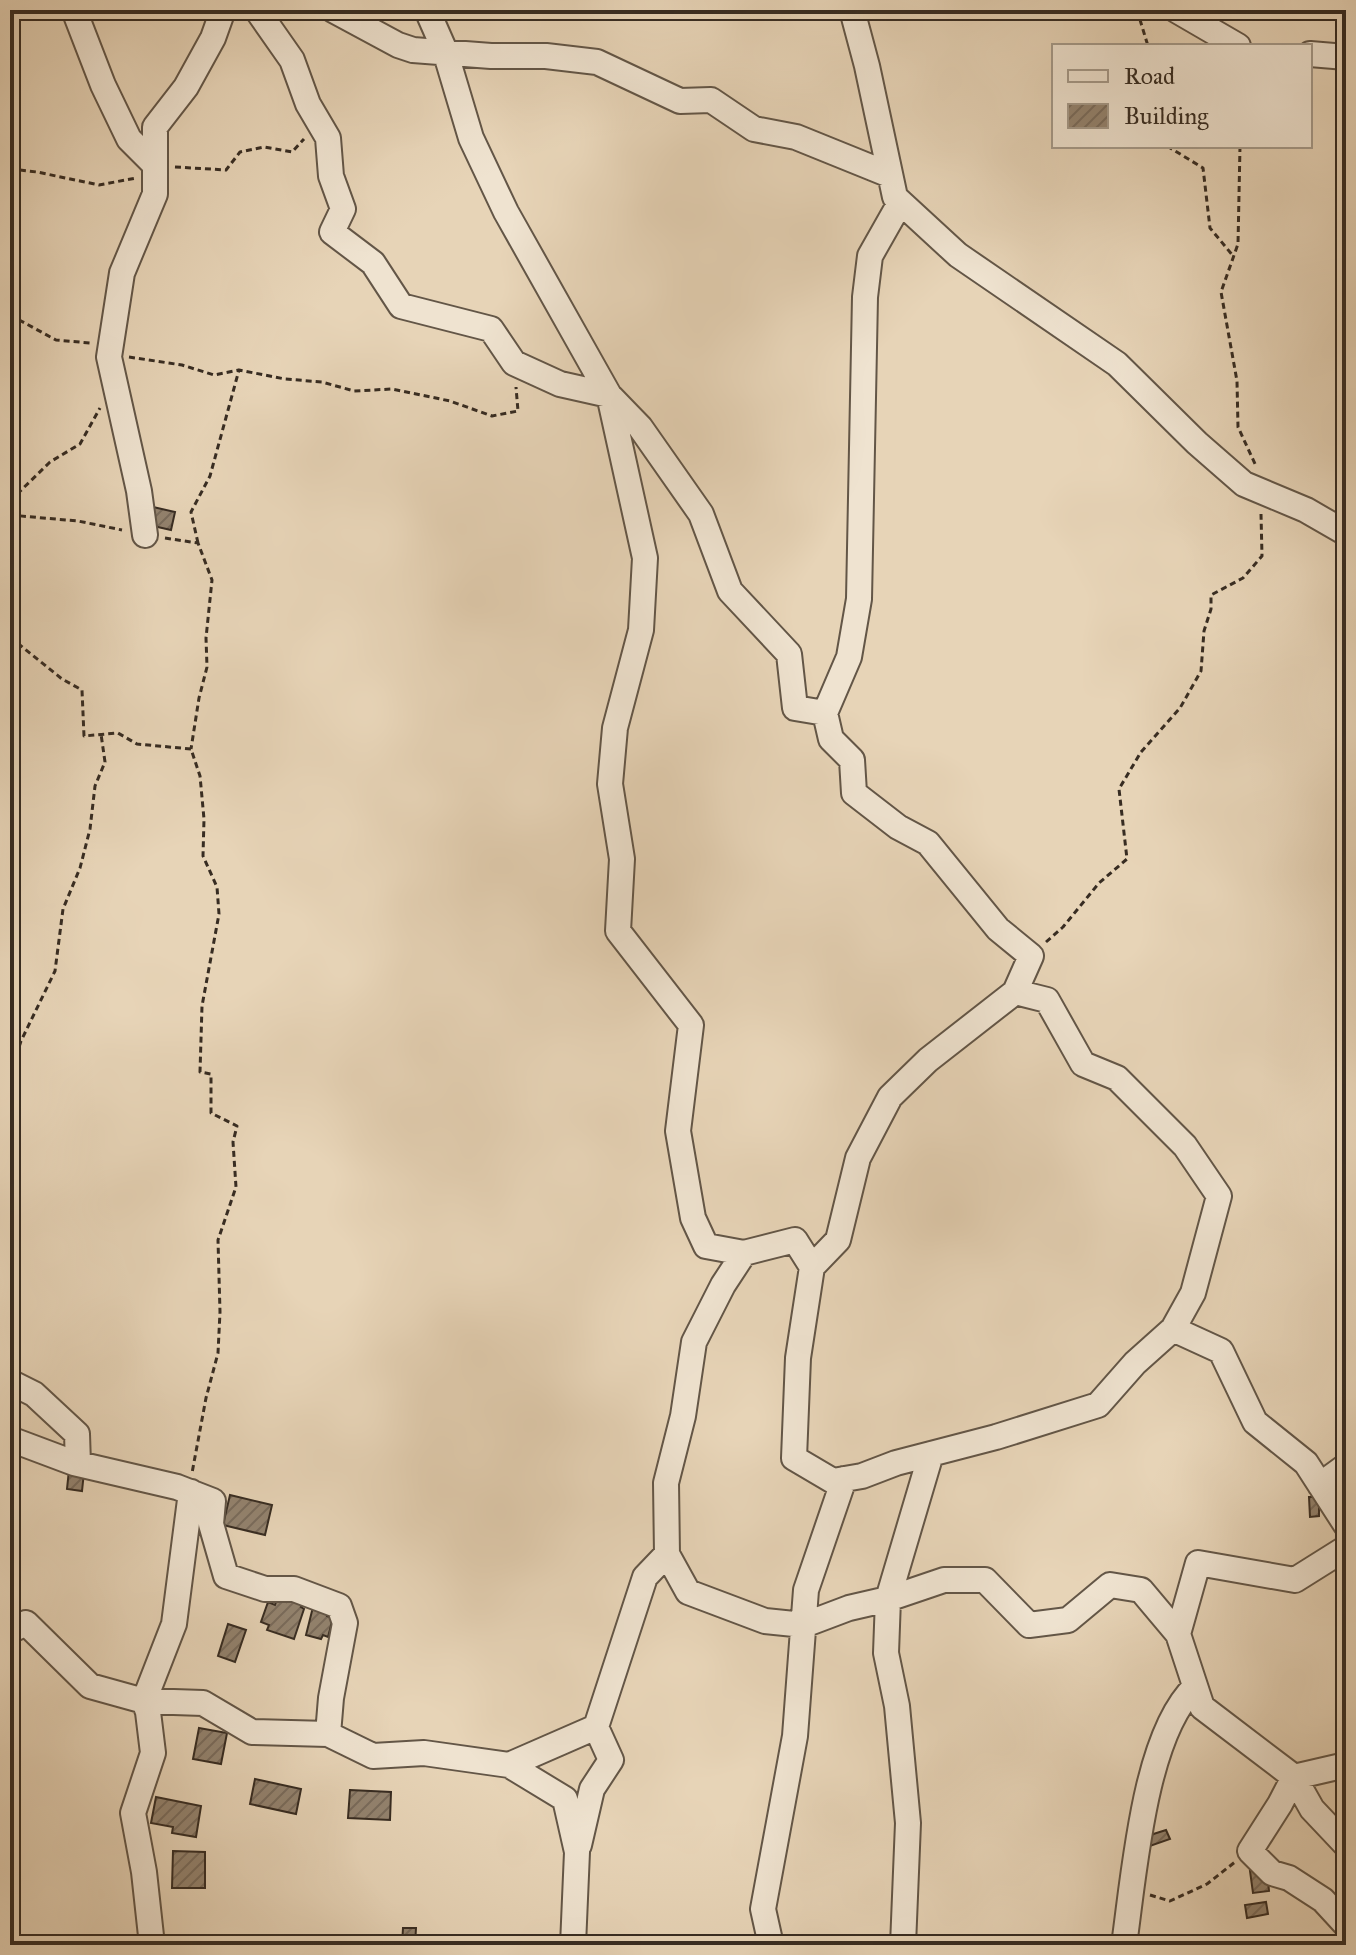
<svg xmlns="http://www.w3.org/2000/svg" width="1356" height="1955" viewBox="0 0 1356 1955" font-family="'IM FELL Great Primer',serif">
  <style>
    .building { fill: url(#building-hatch); stroke: #372c22; stroke-width: 2 }
    .lines { fill: none; stroke-linecap: round; stroke-linejoin: round }
    .minor-casing { stroke: #635647; stroke-width: 28 }
    .path { stroke: #372c22; stroke-width: 3; stroke-dasharray: 6 4; stroke-linecap: butt }
    .minor { stroke: #efe3d0; stroke-width: 24 }
  </style>
  <defs>
    <pattern id="building-hatch" width="6" height="6" patternUnits="userSpaceOnUse" patternTransform="scale(2)"><rect width="6" height="6" fill="#93836f"/><path d="M-1 1l2-2M0 6l6-6M5 7l2-2" fill="none" stroke="#796b5b"/></pattern>
  </defs>
  <rect width="100%" height="100%" fill="#e7d4b7"/>
  <filter id="stains"><feTurbulence type="fractalNoise" baseFrequency=".0025" numOctaves="4"/><feColorMatrix values="0 0 0 0 .2 0 0 0 0 .09 0 0 0 0 .02 0 0 0 .5 -.17"/></filter>
  <radialGradient id="worn" r=".72"><stop offset=".6" stop-color="#630" stop-opacity="0"/><stop offset="1" stop-color="#630" stop-opacity=".3"/></radialGradient>
  <!-- building -->
  <path class="building" d="M153 507 175 512 171 530 149 525Z
    M69 1470 84 1472 82 1491 67 1489Z
    M18 1481 19 1511H10V1482Z
    M230 1495 272 1505 265 1535 223 1525Z
    M1309 1497H1319V1516L1310 1517Z
    M277 1599 286 1602 287 1599 303 1604 301 1607 304 1609 294 1639 267 1630 269 1625 261 1622 268 1602 275 1605Z
    M313 1607 328 1611 327 1616 333 1618 328 1637 323 1635 321 1639 306 1635Z
    M228 1624 246 1630 235 1662 218 1656Z
    M199 1728 227 1733 221 1764 193 1759Z
    M255 1779 301 1789 296 1814 250 1804Z
    M350 1790 391 1792 390 1820 348 1818Z
    M156 1797 201 1806 196 1837 172 1833 173 1827 151 1823Z
    M1166 1830 1170 1839 1147 1847 1144 1837Z
    M173 1851 205 1852V1888H172Z
    M1267 1870 1269 1891 1253 1893 1250 1871Z
    M1266 1902 1268 1914 1247 1918 1245 1905Z
    M403 1928H416L415 1945H402Z"/>
  <g class="lines">
    <defs>
      <path id="minor" d="M74 10 103 85 129 139 155 165
        M257 10 292 60 308 104 328 138 331 176 343 209 332 232 373 263 401 306 491 329 514 363 560 384 609 395 640 427 701 514 730 591 789 654 795 708 825 713 831 739 852 760 854 793 898 827 928 843 998 929 1031 956 1015 992 928 1060 890 1097 858 1158 838 1240 812 1267
        M333 10 398 45 413 50 491 56H546L597 62 680 101 711 100 754 129 796 137 890 175
        M427 10 445 51 471 138 506 212 609 395 645 558 641 630 615 728 610 784 622 859 618 931 691 1025 678 1131 693 1218 706 1246 744 1253 795 1240 812 1267 798 1358 794 1458 833 1481 862 1476 896 1463 996 1437 1098 1405 1135 1363 1173 1329 1221 1351 1255 1422 1306 1463 1346 1525
        M852 10 867 66 895 197 958 255 1117 364 1197 443 1244 484 1306 510 1346 533
        M1176 10 1238 46
        M1310 54 1346 57
        M145 535 139 491 109 357 122 273 155 194V127L186 87 213 38 223 10
        M825 713 849 657 859 599 865 297 870 256 900 203
        M1015 992 1047 1000 1083 1064 1117 1078 1185 1146 1219 1196 1193 1293 1173 1329
        M744 1253 723 1285 694 1342 683 1416 666 1483 667 1554 688 1592 765 1621 804 1625 849 1608 888 1599 944 1580H985L1029 1625 1068 1620 1110 1585 1141 1590 1178 1634
        M10 1382 34 1394 77 1434 78 1464
        M10 1439 74 1463 177 1487 213 1501 211 1524 226 1576 265 1589H294L339 1606 345 1623 331 1698 328 1734
        M1320 1485 1346 1466
        M1346 1548 1295 1580 1198 1563 1178 1634 1202 1707 1294 1777 1346 1765
        M10 1631 26 1623 90 1686 144 1701 203 1703 252 1732 328 1734 373 1756 424 1753 509 1765
        M1294 1777 1280 1804 1250 1851 1272 1873 1289 1878 1323 1900 1346 1925
        M1294 1777 1312 1809 1346 1845
        M579 1845 592 1789 611 1760 596 1727
        M152 1945 144 1872 133 1813 153 1753 148 1712 144 1701 174 1624 191 1492
        M573 1945 577 1852 565 1799 509 1765 596 1727 645 1577 667 1554
        M771 1945 763 1909 795 1736 806 1590 844 1479
        M903 1945 908 1823 897 1706 886 1653 888 1599 931 1454
        M1124 1945C1134 1876 1144 1735 1195 1687"/>
    </defs>
    <!-- minor casing -->
    <use href="#minor" class="minor-casing"/>
    <!-- path -->
    <path class="path" d="M1137 10 1148 46
      M1167 146 1203 168 1210 228 1234 257
      M1240 146 1238 244 1221 292 1237 381 1238 427 1256 466
      M175 167 226 170 240 152 264 147 292 152 304 139
      M10 169 37 172 99 185 136 178
      M10 315 56 340 90 343
      M129 357 182 365 214 375 239 370
      M10 501 50 462 80 444 100 408
      M10 515 78 521 122 530
      M165 538 198 543 212 580 206 638 207 667 199 698 191 749
      M198 543 191 512 210 476 239 370 285 379 322 382 354 391 392 389 450 401 492 416 518 411 516 387
      M10 637 62 679 82 690 84 736 118 733 137 744 191 749 200 776 204 819 203 856 217 887 219 914 202 1006 200 1072 211 1074V1113L237 1126 233 1142 236 1187 218 1240 220 1312 218 1353 206 1398 192 1473
      M1046 942 1063 927 1099 883 1127 859 1119 789 1141 752 1180 708 1201 671 1204 631 1211 609V595L1243 578 1262 556 1261 514
      M10 1075 21 1041 55 971 63 909 80 868 90 829 95 786 105 762 101 734
      M1150 1895 1170 1901 1207 1884 1235 1862"/>
    <!-- minor -->
    <use href="#minor" class="minor"/>
  </g>
  <!-- margin -->
  <rect width="1356" height="1955" fill="none" stroke="#e7d4b7" stroke-width="40"/>
  <rect x="12" y="12" width="1332" height="1931" fill="none" stroke="#372c22" stroke-width="4"/>
  <rect x="20" y="20" width="1316" height="1915" fill="none" stroke="#372c22" stroke-width="2"/>
  <!-- legend -->
  <rect x="1052" y="44" width="260" height="104" fill="#efe3d0" stroke="#a59a8a" stroke-width="2"/>
  <rect x="1068" y="70" width="40" height="12" fill="#efe3d0" stroke="#a59a8a" stroke-width="2"/>
  <text x="1124" y="84" font-size="24" fill="#372c22">Road</text>
  <rect x="1068" y="104" width="40" height="24" fill="url(#building-hatch)" stroke="#a59a8a" stroke-width="2"/>
  <text x="1124" y="124" font-size="24" fill="#372c22">Building</text>
  <rect width="100%" height="100%" filter="url(#stains)"/>
  <rect width="100%" height="100%" fill="url(#worn)"/>
</svg>
